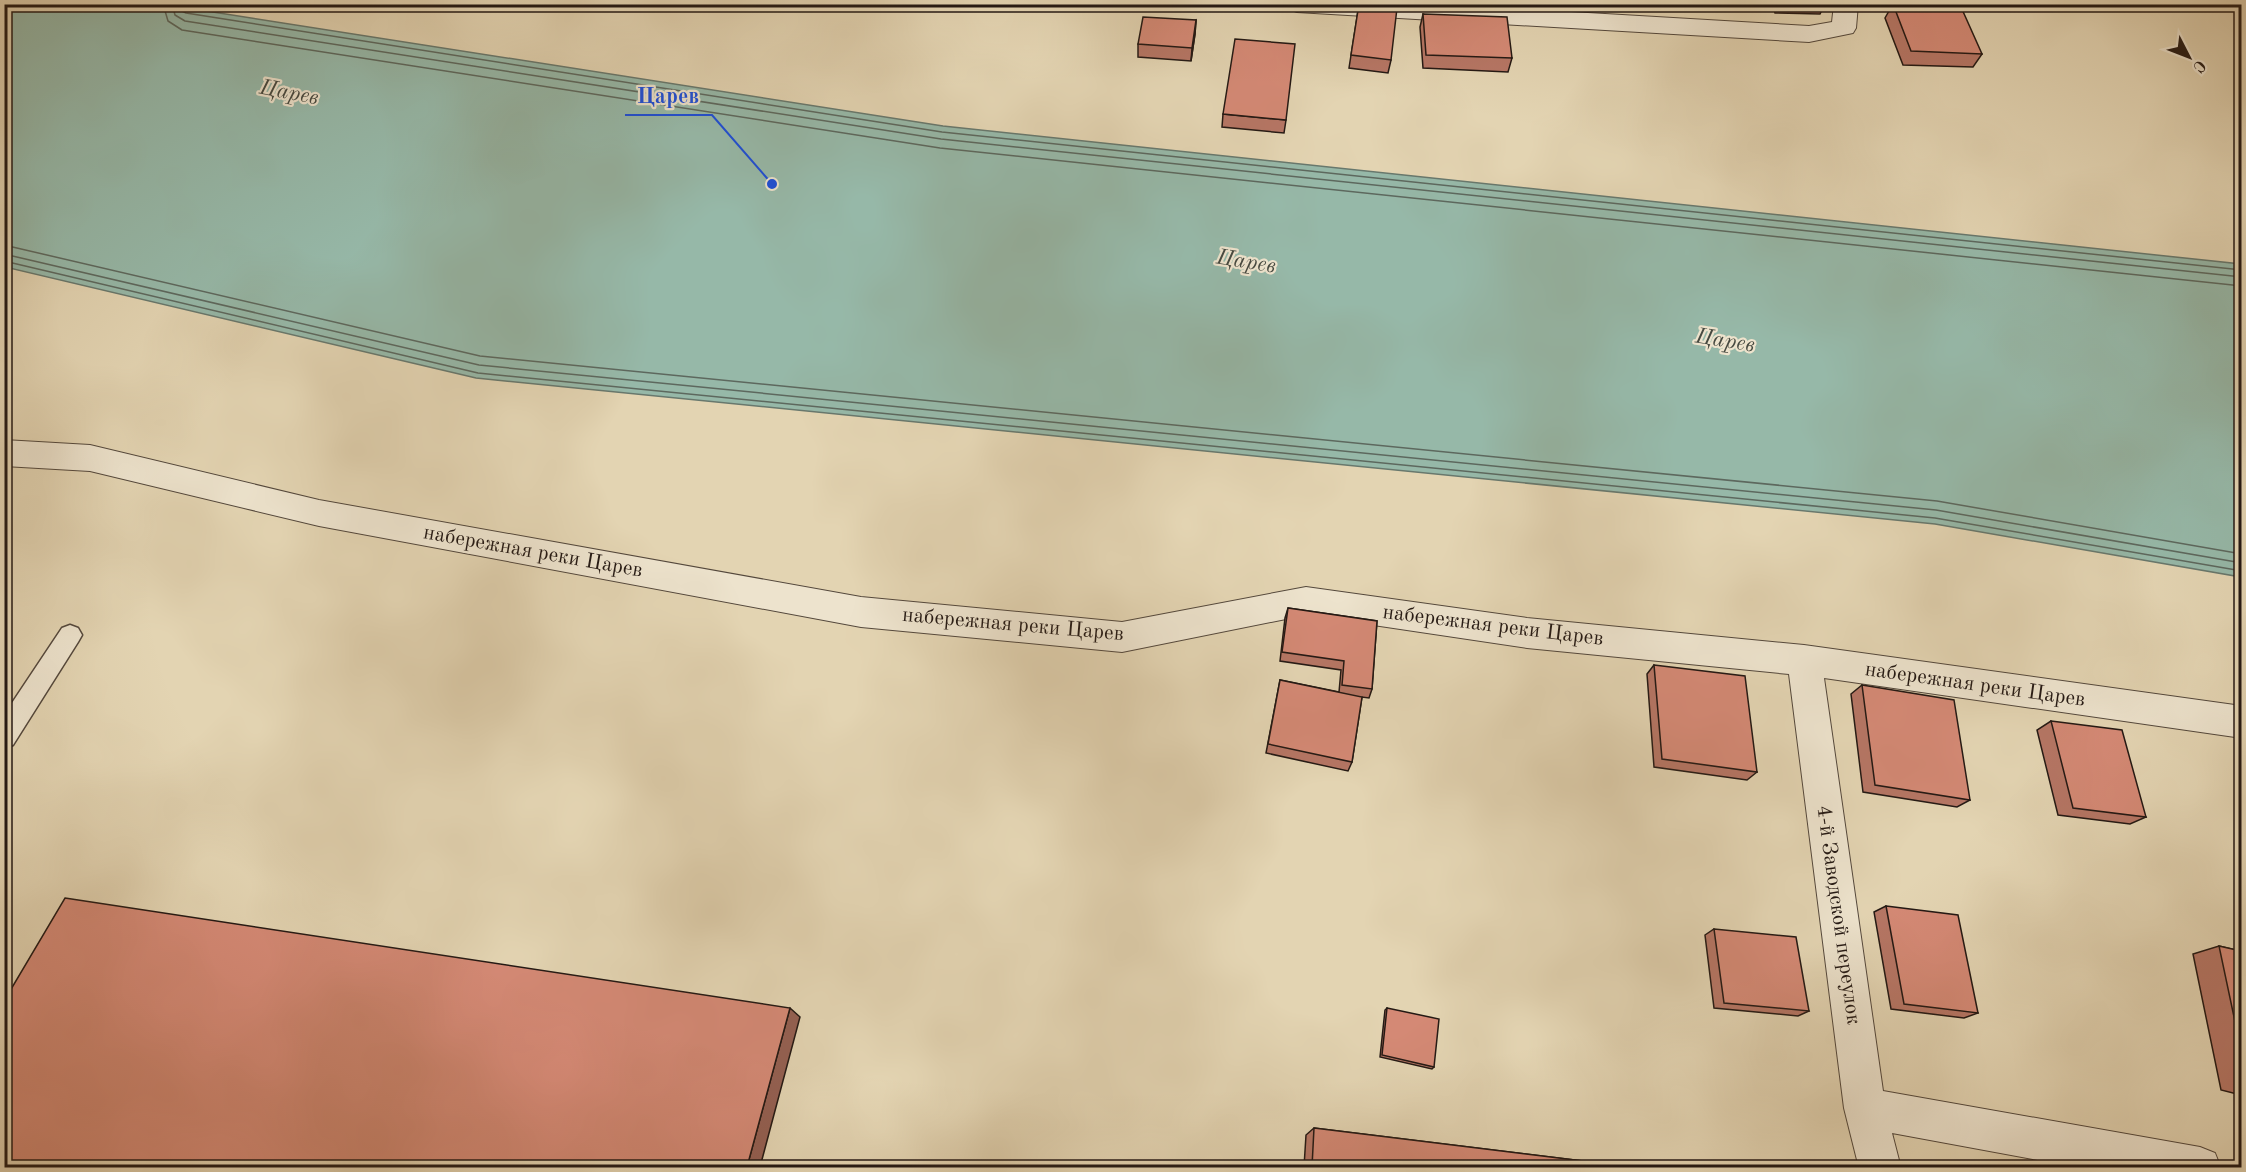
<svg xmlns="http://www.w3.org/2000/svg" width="2246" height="1172" viewBox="0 0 2246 1172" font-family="'Old Standard TT',serif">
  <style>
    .water { fill: #96b8a8; stroke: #68786d; stroke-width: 1.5 }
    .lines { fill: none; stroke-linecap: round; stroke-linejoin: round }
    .shore { stroke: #5d685e; stroke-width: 1.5 }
    .service-casing { stroke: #54483c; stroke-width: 3 }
    .minor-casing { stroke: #54483c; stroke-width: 2 }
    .service { fill: #ede3cd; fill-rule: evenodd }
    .minor { fill: #ede3cd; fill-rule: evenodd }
    .wall { fill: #b67665; stroke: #241914; stroke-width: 1.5 }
    .shaded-wall { fill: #946052; stroke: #241914; stroke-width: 1.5 }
    .building { fill: #d48975; stroke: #241914; stroke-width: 1.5 }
    .labels { text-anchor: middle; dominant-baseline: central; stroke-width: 4.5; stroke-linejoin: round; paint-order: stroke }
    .street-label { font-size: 21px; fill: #241914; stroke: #ede3cd }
    .water-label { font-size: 22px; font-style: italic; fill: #464940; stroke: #ede3cd }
    .leader { fill: none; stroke: #1d4ed8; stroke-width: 2 }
    .callout-dot { fill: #1d4ed8; stroke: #ede3cd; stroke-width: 2 }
    .callout-label { font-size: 22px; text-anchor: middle; font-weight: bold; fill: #1d4ed8; stroke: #ede3cd; stroke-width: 4.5; stroke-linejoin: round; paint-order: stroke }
  </style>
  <rect width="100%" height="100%" fill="#e3d4b2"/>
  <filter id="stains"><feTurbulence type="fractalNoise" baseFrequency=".00333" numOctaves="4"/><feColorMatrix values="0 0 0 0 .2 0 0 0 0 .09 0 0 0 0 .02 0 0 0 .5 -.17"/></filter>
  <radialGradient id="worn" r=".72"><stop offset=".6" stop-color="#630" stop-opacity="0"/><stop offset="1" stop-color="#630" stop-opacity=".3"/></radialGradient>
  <!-- water -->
  <path class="water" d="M5 4 168 5 943 126 2241 264V577L1935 524 476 378 5 267Z"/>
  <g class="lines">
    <!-- shore -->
    <path class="shore" d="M163 4 168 21 182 30 940 148 2242 286
      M172 4 175 15 185 21 941 139 2242 277
      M179 4 180 10 186 13 942 132 2242 270
      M4 245 480 356 1937 501 2242 554
      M4 254 479 365 1936 510 2242 563
      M4 261 478 373 1935 518 2242 571"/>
    <defs>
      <path id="service" d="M2242 4V10H2174L2166 5Z
        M70 625 78 628 82 635 78 642 13 745 4 748V715L62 628Z"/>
      <path id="minor" d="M1285 4H1435L1809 26 1832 22 1834 4H1858L1856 28 1853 33 1809 42 1297 12 1289 9Z
        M4 440 90 445 319 500 861 597 1122 622 1306 587 1527 618 1804 645 2242 706V738L1824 678 1883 1091 2200 1147 2215 1153 2221 1168H2081L1892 1133 1901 1168H1859L1844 1108 1789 674 1527 648 1306 615 1122 652 861 627 319 526 90 471 4 466Z"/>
    </defs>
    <!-- service casing -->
    <use href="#service" class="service-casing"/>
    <!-- minor casing -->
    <use href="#minor" class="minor-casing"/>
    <!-- service -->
    <use href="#service" class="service"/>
    <!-- minor -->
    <use href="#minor" class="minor"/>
  </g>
  <!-- wall -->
  <path class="wall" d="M1359 4 1391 60 1388 73 1349 68Z
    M1627 4H1681V6H1627Z
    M1772 4H1825L1820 14 1775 13Z
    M1893 4 1982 54 1973 67 1903 65 1885 18Z
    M1423 14 1512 58 1508 72 1423 68 1420 27Z
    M1196 20 1195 34 1191 61 1138 57V44Z
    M1223 114 1286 120 1284 133 1222 127Z
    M1288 608 1377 621 1372 689 1369 698 1362 697 1352 762 1348 771 1266 753 1280 680 1339 692 1341 670 1280 661 1285 618Z
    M1654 665 1757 772 1747 780 1654 767 1647 674Z
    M1862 685 1970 800 1957 807 1863 792 1851 694Z
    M2051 721 2146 817 2130 824 2058 815 2037 730Z
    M1886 906 1978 1013 1964 1018 1891 1009 1874 912Z
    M1714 929 1809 1011 1798 1016 1714 1008 1705 935Z
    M2219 946 2241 951V1095L2221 1090 2193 954Z
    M1387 1008 1434 1067 1432 1069 1380 1057 1385 1010Z
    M1314 1128 1632 1167H1304L1306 1135Z"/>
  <!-- shaded-wall -->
  <path class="shaded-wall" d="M1196 20 1195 34 1191 61 1192 48Z
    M790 1008 800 1017 760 1167H747Z"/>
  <!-- building -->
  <path class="building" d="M1359 4 1397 8 1391 60 1351 55Z
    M1893 4 1961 7 1982 54 1911 51Z
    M1423 14 1507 17 1512 58 1426 55Z
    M1143 17 1196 20 1192 48 1138 44Z
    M1235 39 1295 44 1286 120 1223 114Z
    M1288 608 1377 621 1372 689 1342 685 1344 661 1282 652Z
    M1654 665 1745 676 1757 772 1662 759Z
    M1280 680 1362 697 1352 762 1268 744Z
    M1862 685 1954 700 1970 800 1875 785Z
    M2051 721 2122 730 2146 817 2073 808Z
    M65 898 790 1008 747 1167H4V1001Z
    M1886 906 1958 915 1978 1013 1904 1004Z
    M1714 929 1796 937 1809 1011 1724 1003Z
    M2219 946 2241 951V1050Z
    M1387 1008 1439 1019 1434 1067 1382 1055Z
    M1314 1128 1632 1167H1312Z"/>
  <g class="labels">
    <!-- street labels -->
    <g class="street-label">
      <text transform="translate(533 552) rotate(10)">набережная реки Царев</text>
      <text transform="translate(1013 625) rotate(5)">набережная реки Царев</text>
      <text transform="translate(1493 626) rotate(7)">набережная реки Царев</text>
      <text transform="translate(1975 685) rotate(8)">набережная реки Царев</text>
      <text transform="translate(1838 915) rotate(82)">4-й Заводской переулок</text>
    </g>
    <!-- water labels -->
    <g class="water-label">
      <text transform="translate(289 93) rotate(11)">Царев</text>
      <text transform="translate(1246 262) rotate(9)">Царев</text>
      <text transform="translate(1725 341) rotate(9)">Царев</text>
    </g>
  </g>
  <!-- callouts -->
  <path class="leader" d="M772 184L712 115H625"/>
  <circle class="callout-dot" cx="772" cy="184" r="6"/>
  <g class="callout-label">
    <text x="668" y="103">Царев</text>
  </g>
  <!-- margin -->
  <rect width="2246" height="1172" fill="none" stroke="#e3d4b2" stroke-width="24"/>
  <rect x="6" y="6" width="2234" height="1160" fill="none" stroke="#241914" stroke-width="3"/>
  <rect x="12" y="12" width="2222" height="1148" fill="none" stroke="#241914" stroke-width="1.5"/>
  <!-- north arrow -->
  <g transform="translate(2189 57) rotate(132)" stroke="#ede3cd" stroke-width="4.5" paint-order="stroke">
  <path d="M0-4.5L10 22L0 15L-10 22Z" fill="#241914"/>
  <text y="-9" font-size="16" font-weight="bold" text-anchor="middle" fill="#241914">С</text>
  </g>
  <rect width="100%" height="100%" filter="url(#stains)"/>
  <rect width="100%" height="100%" fill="url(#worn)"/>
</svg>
